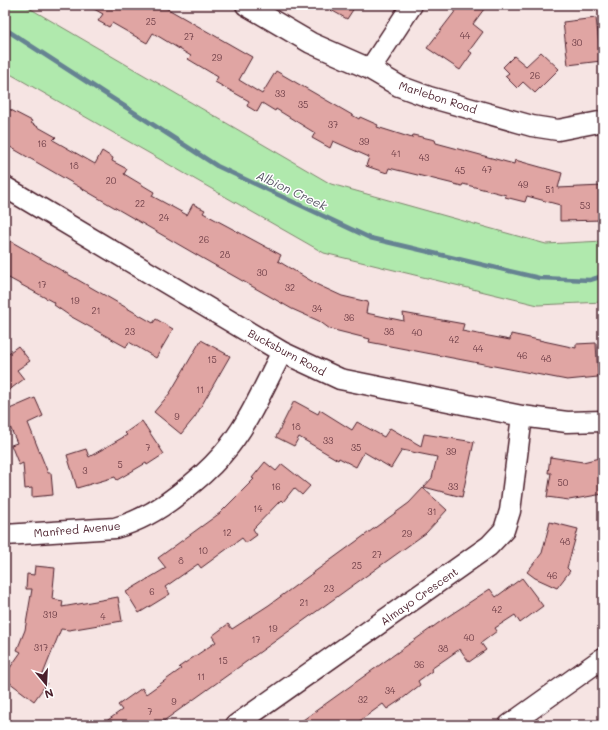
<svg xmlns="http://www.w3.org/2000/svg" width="608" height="730" viewBox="0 0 608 730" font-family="Mali,sans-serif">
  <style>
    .green { fill: #b0e9ad; stroke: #7d846c }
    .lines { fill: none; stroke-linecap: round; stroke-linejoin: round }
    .stream { stroke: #668392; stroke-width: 4.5 }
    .building { fill: #e0a5a3; stroke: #4a1f2b }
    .minor-casing { stroke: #4a1f2b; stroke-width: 23 }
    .minor { stroke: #fff; stroke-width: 20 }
    .labels { text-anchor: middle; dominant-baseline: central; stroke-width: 3; stroke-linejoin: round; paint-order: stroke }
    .number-label { font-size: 9px; fill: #704049 }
    .street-label { font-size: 11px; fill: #4a1f2b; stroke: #fff }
    .water-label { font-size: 12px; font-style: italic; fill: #5a5967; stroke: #fff }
  </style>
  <rect width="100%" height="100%" fill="#f6e4e3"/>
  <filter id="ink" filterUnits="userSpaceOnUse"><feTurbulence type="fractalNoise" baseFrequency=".025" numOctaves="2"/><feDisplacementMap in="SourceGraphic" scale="8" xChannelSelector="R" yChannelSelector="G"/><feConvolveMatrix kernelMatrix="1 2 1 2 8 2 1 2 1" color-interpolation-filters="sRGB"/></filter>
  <g filter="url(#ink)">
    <!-- green -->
    <path class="green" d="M5 5H24L331 184 546 244 603 241V302L538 305 324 253 5 71Z"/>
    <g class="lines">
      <!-- stream -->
      <path class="stream" d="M5 29 217 166 370 238 539 278 590 280 603 276"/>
    </g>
    <!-- building -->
    <path class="building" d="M87 5H161L252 57 239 80 262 94 276 71 359 119 360 117 378 125 377 127 412 138 413 135 435 140 436 143 514 164 515 160 562 173 558 188 603 186V220L560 221V205L527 196 525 202 505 197 506 195 463 184 462 186 389 168 387 173 366 166 369 157 333 141 330 148 312 138 315 133 276 109 275 111 262 103 257 112 247 106 249 101 215 82 218 77 188 59 191 56 153 33 147 43 112 23 109 27 98 21 103 14Z
      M322 5H356L347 19Z
      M460 5H487L473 24 483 32 469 51 472 53 460 70 427 48Z
      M596 18 601 61 568 65 563 22Z
      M541 52 559 69 535 93 523 82 517 88 505 76 509 73 503 67 514 56 526 66Z
      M5 107 32 121 31 123 56 137 53 140 95 164 102 151 113 158 112 161 127 169 124 174 154 192 152 196 187 215 193 204 205 210 203 213 281 255 278 261 318 285 342 296 368 302 366 313 404 321 403 313 464 324 462 331 510 340 511 334 576 348V344L596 343 598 377 567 380 369 342 370 339 330 329 319 321 292 309 202 258 5 144Z
      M5 238 153 323 156 319 173 329 156 358 129 342 126 347 70 316 54 305 55 303 5 276Z
      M201 340 230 356 195 417 181 434 154 412 170 393Z
      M18 346 30 361 17 370 24 379 5 393V353L6 355Z
      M35 398 43 416 28 423 48 473H51L53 495 32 497V488L25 489 23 463 19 465 11 445 17 443 5 415V411Z
      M294 401 318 414 320 410 352 430 357 422 384 437 390 428 421 446 424 434 474 442 462 497 424 487 432 478 437 457 402 450 391 468 364 452 356 467 339 458 338 460 299 437 294 446 276 437Z
      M142 421 164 454 147 465 146 463 117 480 115 477 77 488 67 455 86 449 89 457 127 435 125 433Z
      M550 457 583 462 603 457V494L569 500 547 497 551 473H548Z
      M265 462 276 471 282 464 310 486 302 495 294 488 283 502 281 500 253 529 257 535 246 543 242 538 201 568 198 564 165 587 170 594 139 613 126 592 166 568 158 558 220 513 254 479 252 478Z
      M423 488 447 510 426 533 158 725H101L122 710 118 705 142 688 146 694 181 669 179 667 216 642 212 636 228 624 232 629 269 605 409 503Z
      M550 522 578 529 567 568 570 571 557 588 535 578 527 572 542 553Z
      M35 566 55 568 52 599 63 601 62 607 118 597 122 621 69 630 61 629 41 679 47 683 34 701 5 679V675L21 652 17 650 25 630 32 589H26L27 574 34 575Z
      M522 578 543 606 520 623 515 615 495 628 497 631 481 643 486 650 469 662 460 649 431 669 432 671 418 681 420 685 402 699 387 709 383 704 354 725H296L444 619 490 589 496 597Z"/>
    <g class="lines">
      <defs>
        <path id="minor" d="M246 5 311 43 370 69 399 86 429 97 532 126 558 130 599 122
          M370 69 412 5
          M5 187 282 352 340 379 522 416 567 422 603 421
          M5 535 115 528C140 521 159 510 179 494 195 482 209 470 222 455 248 426 264 386 282 352
          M236 725 489 546 504 530 510 511 522 416
          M509 725 603 658"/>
      </defs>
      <!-- minor casing -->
      <use href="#minor" class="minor-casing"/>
      <!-- minor -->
      <use href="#minor" class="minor"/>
    </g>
  </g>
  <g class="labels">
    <!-- number labels -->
    <g class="number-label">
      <text x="151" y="21">25</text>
      <text x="465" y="35">44</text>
      <text x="189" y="36">27</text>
      <text x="577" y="42">30</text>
      <text x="217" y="57">29</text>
      <text x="535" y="75">26</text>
      <text x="280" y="93">33</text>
      <text x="303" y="104">35</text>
      <text x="333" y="124">37</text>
      <text x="364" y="141">39</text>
      <text x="42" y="143">16</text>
      <text x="396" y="153">41</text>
      <text x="424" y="157">43</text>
      <text x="74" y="165">18</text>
      <text x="487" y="169">47</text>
      <text x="460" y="170">45</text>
      <text x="111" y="180">20</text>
      <text x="523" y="184">49</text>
      <text x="550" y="189">51</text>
      <text x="140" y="203">22</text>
      <text x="585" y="205">53</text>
      <text x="164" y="217">24</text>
      <text x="204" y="239">26</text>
      <text x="225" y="254">28</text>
      <text x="262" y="272">30</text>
      <text x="42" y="284">17</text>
      <text x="290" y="287">32</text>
      <text x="75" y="300">19</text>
      <text x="317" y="308">34</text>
      <text x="96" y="310">21</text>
      <text x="349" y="317">36</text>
      <text x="130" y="331">23</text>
      <text x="389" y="331">38</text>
      <text x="417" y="332">40</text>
      <text x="454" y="339">42</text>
      <text x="478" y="348">44</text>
      <text x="522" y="355">46</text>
      <text x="546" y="358">48</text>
      <text x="212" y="359">15</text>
      <text x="200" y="389">11</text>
      <text x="177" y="416">9</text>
      <text x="296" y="426">18</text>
      <text x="328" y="440">33</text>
      <text x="148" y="447">7</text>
      <text x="356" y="447">35</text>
      <text x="451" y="451">39</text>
      <text x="120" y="464">5</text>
      <text x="85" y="470">3</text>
      <text x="563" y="482">50</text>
      <text x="276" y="486">16</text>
      <text x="453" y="486">33</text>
      <text x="258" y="508">14</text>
      <text x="432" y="511">31</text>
      <text x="227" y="532">12</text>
      <text x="407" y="533">29</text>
      <text x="565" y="541">48</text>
      <text x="203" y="550">10</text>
      <text x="377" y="554">27</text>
      <text x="181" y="560">8</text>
      <text x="357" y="565">25</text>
      <text x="552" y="575">46</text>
      <text x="329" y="588">23</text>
      <text x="152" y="591">6</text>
      <text x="304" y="602">21</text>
      <text x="497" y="609">42</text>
      <text x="50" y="614">319</text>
      <text x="103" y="616">4</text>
      <text x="273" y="628">19</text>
      <text x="469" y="637">40</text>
      <text x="256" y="639">17</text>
      <text x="41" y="647">317</text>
      <text x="443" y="648">38</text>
      <text x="223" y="660">15</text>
      <text x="419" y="664">36</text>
      <text x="201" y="676">11</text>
      <text x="390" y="690">34</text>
      <text x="363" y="699">32</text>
      <text x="174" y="701">9</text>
      <text x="150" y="711">7</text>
    </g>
    <!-- street labels -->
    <g class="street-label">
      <text transform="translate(438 97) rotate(18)">Marlebon Road</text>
      <text transform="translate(287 352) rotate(28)">Bucksburn Road</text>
      <text transform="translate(77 529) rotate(-5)">Manfred Avenue</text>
      <text transform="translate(419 596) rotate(-35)">Almayo Crescent</text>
    </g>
    <!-- water labels -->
    <g class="water-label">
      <text transform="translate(292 190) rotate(25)">Albion Creek</text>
    </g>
  </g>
  <!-- margin -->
  <rect width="608" height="730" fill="none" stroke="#fff" stroke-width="20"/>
  <rect x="10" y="10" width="588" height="710" fill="none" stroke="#4a1f2b" stroke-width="1.5" filter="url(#ink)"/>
  <!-- north arrow -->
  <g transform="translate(46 684) rotate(162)" stroke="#ffffff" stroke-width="3" paint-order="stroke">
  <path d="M0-3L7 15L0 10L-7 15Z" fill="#4a1f2b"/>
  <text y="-6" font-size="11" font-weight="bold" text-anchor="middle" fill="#4a1f2b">N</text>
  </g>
</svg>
